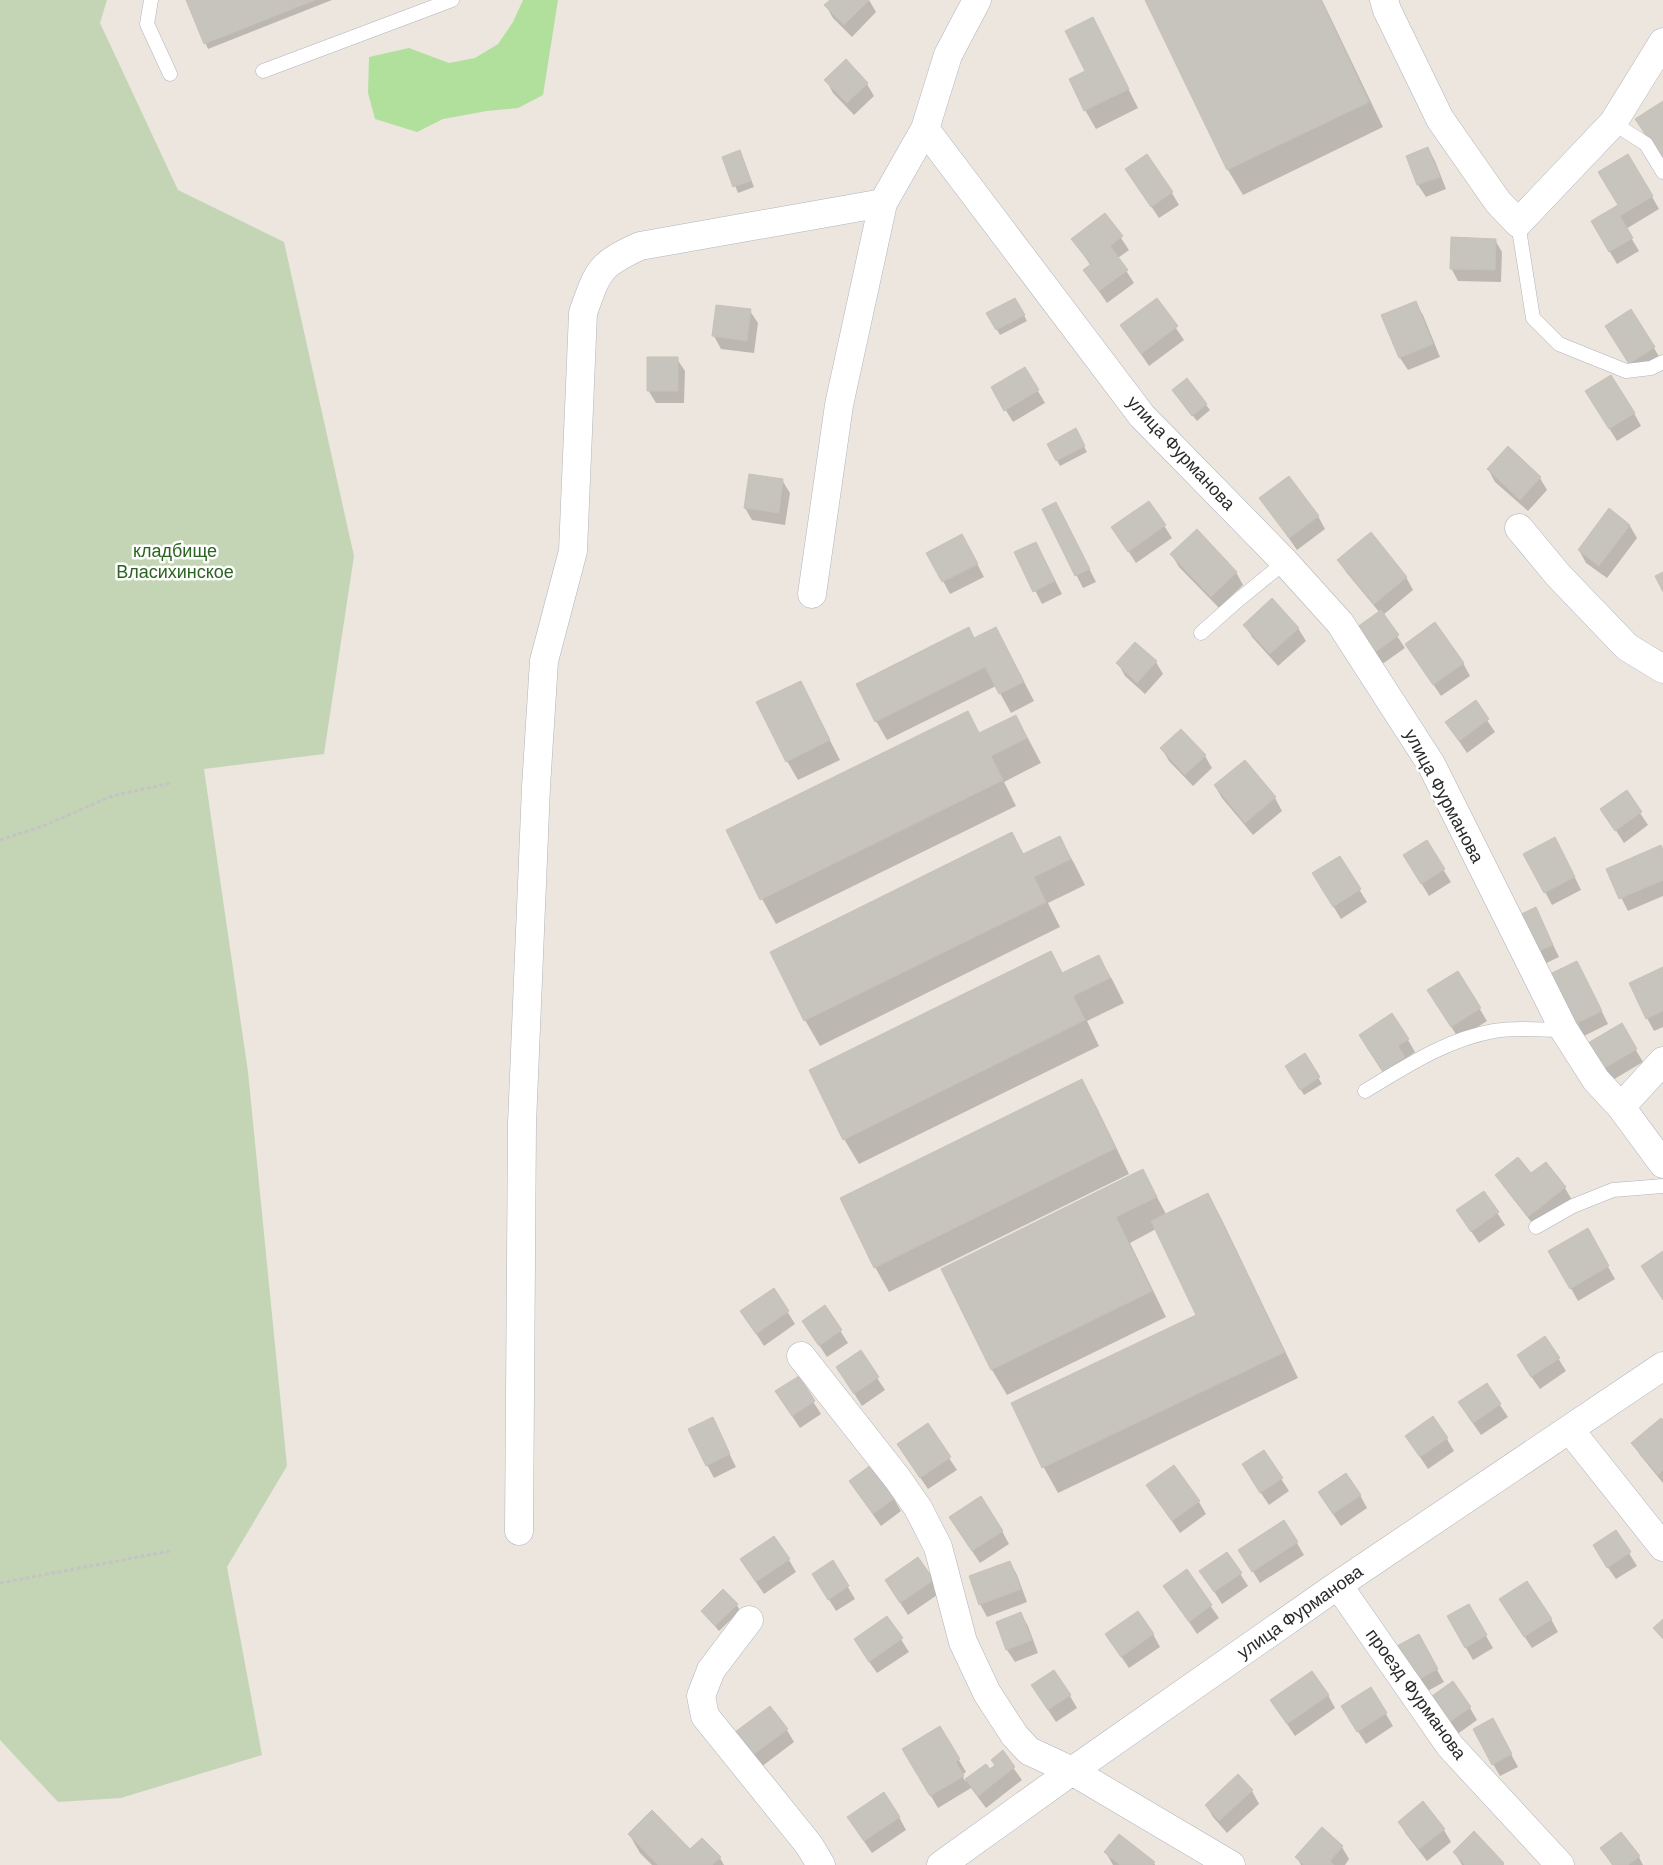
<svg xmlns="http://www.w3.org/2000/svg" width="1663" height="1865" viewBox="0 0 1663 1865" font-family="'DM Sans',sans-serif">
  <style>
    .green { fill: #b1e09d }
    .cemetery { fill: #c4d5b6 }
    .shadow { fill: #0003 }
    .building { fill: #c7c3bd; stroke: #c7c2b7 }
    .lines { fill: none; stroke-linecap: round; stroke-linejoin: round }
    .lane-casing { stroke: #b1b3be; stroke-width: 15 }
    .street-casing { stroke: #b1b3be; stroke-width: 29 }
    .path { stroke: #c4c4c4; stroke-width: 3; stroke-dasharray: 4 2.5; stroke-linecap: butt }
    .lane { stroke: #fff; stroke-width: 14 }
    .street { stroke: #fff; stroke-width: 28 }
    .labels { text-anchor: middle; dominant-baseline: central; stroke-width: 5; stroke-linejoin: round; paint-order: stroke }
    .street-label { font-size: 18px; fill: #2b2b2b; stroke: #fff }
    .park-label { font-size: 18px; fill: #2a641e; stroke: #fff }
  </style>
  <rect width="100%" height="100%" fill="#ece6de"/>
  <!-- green -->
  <path class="green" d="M523 0H558L543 95 518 108 487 111 443 119 417 132 375 119 368 93 369 57 409 48 449 63 475 58 498 44 513 22Z"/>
  <!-- cemetery -->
  <path class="cemetery" d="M0 0H107L100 23 178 190 284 242 354 556 324 754 204 769 248 1072 287 1466 227 1567 262 1755 121 1798 58 1802 0 1740Z"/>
  <!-- shadow -->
  <path class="shadow" d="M187 0H332L208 49Z
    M831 0H869L876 12 852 37 833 18 826 6Z
    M1147 0H1322L1383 127 1243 195 1228 170Z
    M1093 19 1138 108 1096 129 1085 110 1087 71Z
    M826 80 867 84 874 96 854 115 833 93Z
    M1428 148 1435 161 1446 189 1426 197 1418 185 1407 156Z
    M740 151 754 187 738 193 724 157Z
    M1628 155 1659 209 1626 229 1639 251 1617 264 1592 222 1620 206Z
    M1134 181 1172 193 1179 205 1159 218Z
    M1105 214 1129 250 1118 258 1134 283 1107 303 1085 271 1091 266 1073 239Z
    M1495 240 1502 252 1501 282 1458 281 1451 268Z
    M1015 299 1027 321 1000 335 988 314Z
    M1157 300 1184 340 1149 366 1122 326Z
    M1415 302 1423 315 1440 357 1408 370 1400 358 1383 315Z
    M750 311 758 323 754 353 721 349 714 336Z
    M1614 338 1654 348 1661 360 1637 375Z
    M677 359 685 371 684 403H656L648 390Z
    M1025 369 1045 403 1013 422 992 388Z
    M1187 380 1210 410 1197 421 1177 396Z
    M1594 404 1634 413 1641 426 1617 441Z
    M1075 430 1087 452 1060 466 1048 444Z
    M1488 469 1540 478 1547 490 1528 511 1495 482Z
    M782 480 790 493 785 525 752 520 745 508Z
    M1261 498 1318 516 1325 529 1297 550Z
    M1149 502 1172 538 1136 563 1113 528Z
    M1056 503 1096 582 1083 588 1043 510Z
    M1609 510 1630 526 1637 538 1607 578 1586 563 1579 550Z
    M1036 543 1062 594 1042 604 1016 553Z
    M969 548 984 577 950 594 928 553Z
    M1172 555 1236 572 1243 585 1219 608 1179 567Z
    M1339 560 1406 577 1413 590 1383 615 1405 648 1378 667 1362 643 1380 613 1346 572Z
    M1245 625 1298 628 1306 641 1278 666 1252 637Z
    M996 628 1034 701 1011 713 996 686 887 740 876 721 974 639Z
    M1135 643 1156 662 1163 674 1145 694 1125 676 1118 663Z
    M1406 644 1463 663 1470 676 1441 696Z
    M800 682 840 760 798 780 787 761Z
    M1475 702 1495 732 1467 753 1454 734Z
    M968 713 980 734 1016 716 1030 742 1041 763 1004 782 1016 806 776 924 762 899Z
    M1181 731 1205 756 1212 768 1193 786 1169 761 1162 749Z
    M1245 761 1275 798 1282 811 1253 835 1222 798 1215 786Z
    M1626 792 1648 825 1624 843 1602 809Z
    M1012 834 1024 855 1059 838 1074 863 1085 885 1048 903 1060 927 820 1046 805 1020 772 952Z
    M1426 842 1451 882 1429 896 1412 868Z
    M1562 851 1581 890 1552 905 1545 892Z
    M1663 851V896L1628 911 1607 870Z
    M1339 857 1367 902 1341 919 1321 886Z
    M1536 909 1559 957 1536 968Z
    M1051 952 1063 974 1098 956 1113 981 1124 1003 1087 1021 1099 1046 859 1164 844 1139Z
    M1663 969V1027L1654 1031 1647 1018Z
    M1458 973 1487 1021 1459 1039 1436 1003Z
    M1552 975H1584L1608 1024 1584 1036Z
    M1621 1025 1643 1062 1611 1081 1589 1044Z
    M1408 1040 1415 1052 1405 1059 1411 1070 1391 1084 1367 1048Z
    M1304 1055 1322 1084 1304 1095 1286 1066Z
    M1081 1080 1096 1106 1129 1174 889 1292 875 1267Z
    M1143 1171 1166 1214 1208 1194 1222 1220 1298 1378 1058 1493 1044 1468 1013 1404 1198 1316 1156 1229 1130 1243 1166 1317 1007 1395 992 1370 943 1270Z
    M1497 1175H1531L1565 1188 1572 1200 1536 1228 1504 1187Z
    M1484 1192 1505 1225 1479 1243 1457 1210Z
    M1587 1230 1615 1279 1578 1301 1550 1251Z
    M774 1290 795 1324 764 1346 742 1312Z
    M825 1307 848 1343 827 1357 811 1333Z
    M860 1352 885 1390 862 1406 845 1379Z
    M1558 1358 1566 1371 1540 1389 1525 1368Z
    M798 1378 821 1414 800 1428 784 1404Z
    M1486 1384 1508 1417 1481 1435 1467 1415Z
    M712 1419 736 1467 714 1478 707 1465Z
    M1663 1422V1483L1640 1455 1633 1443Z
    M1406 1436 1447 1439 1454 1451 1428 1469Z
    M1263 1451 1289 1491 1269 1505 1250 1477Z
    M906 1457 949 1458 957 1470 928 1489Z
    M850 1482 894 1499 901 1511 881 1526Z
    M1147 1485 1199 1502 1206 1514 1180 1533Z
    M1360 1495 1367 1508 1341 1526 1327 1505Z
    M958 1530 1002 1531 1009 1544 980 1563Z
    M1616 1532 1637 1566 1616 1579 1601 1558Z
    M1297 1543 1304 1555 1260 1583 1247 1562Z
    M1227 1553 1248 1586 1222 1604 1201 1571Z
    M789 1560 796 1572 764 1594 749 1572Z
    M833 1562 855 1599 836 1611 821 1587Z
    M1010 1562 1017 1575 1027 1602 987 1617 980 1604Z
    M1186 1571 1219 1618 1197 1634 1165 1586Z
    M886 1581H933L940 1593 908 1615Z
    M737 1605 740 1611 719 1631 702 1611Z
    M1468 1605 1493 1648 1473 1660 1448 1617Z
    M1508 1612 1551 1619 1558 1632 1532 1648Z
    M1021 1614 1028 1626 1038 1653 1015 1662 1007 1650 997 1623Z
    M887 1617 909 1652 877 1673 862 1652Z
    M1153 1634 1160 1647 1129 1668 1106 1635Z
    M1424 1647 1444 1682 1424 1693 1417 1681Z
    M1371 1689 1393 1726 1366 1744 1350 1719Z
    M1328 1695 1335 1708 1295 1736 1271 1700Z
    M1070 1696 1077 1708 1056 1722 1040 1698Z
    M1470 1708 1477 1720 1452 1738 1434 1713Z
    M940 1728 966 1772 962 1775 965 1781 985 1765 989 1771 996 1766 1002 1752 1022 1780 986 1808 971 1788 938 1808 903 1749Z
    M787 1730 794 1742 761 1767 744 1745Z
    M1499 1732 1518 1767 1500 1776 1493 1764Z
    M1252 1791 1259 1804 1227 1833 1213 1817 1206 1805Z
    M899 1817 906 1830 872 1853 856 1830Z
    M1399 1822 1444 1830 1451 1842 1427 1861 1406 1834Z
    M629 1834 720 1858 724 1865H652L640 1853Z
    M1342 1847 1349 1859 1345 1865H1301L1297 1857Z
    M1602 1849 1639 1857 1643 1865H1612Z
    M1454 1852 1503 1863 1504 1865H1462Z
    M1106 1853 1154 1863 1155 1865H1113Z"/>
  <!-- building -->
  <path class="building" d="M186 0H315L204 44Z
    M830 0H869L844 25 824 5Z
    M1145 0H1321L1369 102 1227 170Z
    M1093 17 1129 89 1084 111 1069 79 1085 71 1065 31Z
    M846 59 868 83 847 103 824 80Z
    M1663 101V161L1635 119Z
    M1428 147 1440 177 1417 185 1406 156Z
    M740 150 751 181 733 187 722 157Z
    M1147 154 1173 192 1151 207 1125 169Z
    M1628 154 1653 196 1620 216 1633 238 1609 252 1591 221 1618 205 1598 172Z
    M1105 213 1123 236 1110 246 1128 270 1099 291 1083 270 1091 264 1071 239Z
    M1451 237 1496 239 1495 270 1450 269Z
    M1015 298 1025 315 996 330 986 313Z
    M1157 298 1178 326 1141 354 1120 325Z
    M1416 301 1433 344 1399 358 1381 315Z
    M716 305 751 309 747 341 712 336Z
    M1631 309 1655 347 1629 364 1605 326Z
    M647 357H678V391H647Z
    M1025 367 1039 390 1004 411 991 387Z
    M1611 375 1635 413 1609 429 1585 391Z
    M1187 378 1207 404 1192 416 1172 390Z
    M1076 428 1085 446 1056 461 1047 444Z
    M1508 446 1541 477 1520 500 1487 469Z
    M749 474 783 479 779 513 744 508Z
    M1289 476 1319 516 1289 538 1259 498Z
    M1149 501 1166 525 1128 552 1111 527Z
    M1056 502 1090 569 1075 576 1042 509Z
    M1609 508 1630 525 1599 566 1578 550Z
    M1197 529 1237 572 1211 597 1170 554Z
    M1371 532 1407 577 1374 604 1337 560Z
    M962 534 978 564 942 582 926 553Z
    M1036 542 1055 581 1033 592 1014 552Z
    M1663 572V592L1655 576Z
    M1272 598 1299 628 1270 654 1243 625Z
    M1381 610 1399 635 1370 656 1353 630Z
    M1435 622 1464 663 1433 685 1405 644Z
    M969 627 974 638 996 627 1024 682 999 694 985 667 875 722 856 684Z
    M1135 642 1157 661 1137 683 1116 663Z
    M801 681 830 740 786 762 756 702Z
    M1476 700 1489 719 1459 741 1445 722Z
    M968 711 979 733 1016 715 1027 738 991 756 1003 780 760 900 726 830Z
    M1181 729 1206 755 1185 775 1160 748Z
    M1245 760 1276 797 1245 823 1214 785Z
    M1627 790 1642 812 1615 831 1600 809Z
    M1012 832 1023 854 1060 836 1071 859 1034 877 1046 902 804 1021 770 952Z
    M1555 837 1575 877 1544 893 1523 854Z
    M1427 840 1445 869 1421 884 1403 855Z
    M1661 845 1663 850V880L1619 899 1606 869Z
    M1340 856 1361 889 1333 907 1312 873Z
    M1536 907 1553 945 1528 956 1511 919Z
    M1051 951 1062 973 1099 955 1110 978 1073 996 1085 1020 843 1140 809 1070Z
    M1577 961 1602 1011 1575 1024 1550 974Z
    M1663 967V1011L1646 1019 1629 983Z
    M1458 971 1481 1008 1451 1027 1427 990Z
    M1392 1013 1409 1039 1398 1046 1405 1057 1383 1072 1359 1035Z
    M1622 1023 1637 1049 1603 1069 1588 1043Z
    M1305 1053 1320 1077 1300 1090 1285 1066Z
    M1082 1079 1116 1148 874 1268 840 1198Z
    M1518 1157 1531 1173 1546 1162 1566 1187 1528 1217 1495 1175Z
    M1143 1169 1157 1197 1116 1217 1152 1291 991 1370 941 1269Z
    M1484 1191 1499 1212 1471 1232 1456 1210Z
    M1208 1193 1285 1352 1042 1468 1011 1403 1196 1315 1151 1221Z
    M1588 1228 1609 1266 1570 1289 1548 1251Z
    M1663 1251V1300L1641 1266Z
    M774 1288 789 1311 756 1334 740 1311Z
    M825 1305 842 1330 819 1346 802 1321Z
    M1545 1336 1560 1358 1531 1377 1517 1355Z
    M861 1350 879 1377 854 1394 836 1367Z
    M799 1376 815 1401 792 1416 775 1391Z
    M1487 1383 1501 1404 1473 1423 1458 1402Z
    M1433 1416 1448 1438 1420 1457 1405 1436Z
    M713 1417 730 1454 706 1466 688 1429Z
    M1661 1418 1663 1420V1470L1658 1475 1631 1443Z
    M928 1423 951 1457 920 1478 897 1444Z
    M1264 1450 1283 1478 1260 1493 1242 1464Z
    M871 1465 895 1498 873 1514 849 1481Z
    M1174 1465 1200 1501 1172 1521 1146 1485Z
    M1346 1473 1361 1495 1333 1514 1318 1492Z
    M981 1496 1003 1531 972 1551 949 1517Z
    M1284 1520 1298 1542 1252 1572 1238 1550Z
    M1616 1530 1631 1552 1607 1568 1593 1545Z
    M774 1536 790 1559 756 1582 740 1559Z
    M1227 1552 1242 1573 1214 1592 1199 1571Z
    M918 1557 934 1580 900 1603 885 1580Z
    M833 1560 849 1586 828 1600 812 1574Z
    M1010 1561 1021 1589 979 1605 969 1576Z
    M1187 1569 1212 1605 1189 1622 1163 1586Z
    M1527 1581 1552 1619 1524 1637 1499 1599Z
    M723 1589 738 1604 715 1626 701 1611Z
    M1469 1604 1487 1635 1465 1648 1447 1616Z
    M1138 1611 1154 1634 1121 1657 1105 1634Z
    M1021 1612 1032 1640 1006 1650 996 1622Z
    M887 1616 903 1638 869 1662 854 1639Z
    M1663 1619V1639L1653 1628Z
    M1419 1634 1438 1669 1416 1681 1397 1646Z
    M1054 1670 1071 1695 1048 1710 1031 1685Z
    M1312 1671 1329 1695 1287 1724 1270 1700Z
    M1453 1681 1471 1707 1444 1726 1425 1701Z
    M1371 1687 1387 1713 1357 1732 1341 1706Z
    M770 1706 788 1729 753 1755 735 1732Z
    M1493 1718 1512 1754 1492 1765 1473 1729Z
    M940 1726 960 1759 956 1762 964 1776 930 1796 902 1749Z
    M1003 1750 1015 1767 978 1796 965 1779 986 1764 990 1769 995 1765 991 1760Z
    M1238 1774 1253 1790 1219 1821 1205 1805Z
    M884 1792 900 1817 864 1841 847 1817Z
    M1423 1801 1445 1829 1419 1849 1398 1822Z
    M652 1810 690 1849 702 1838 721 1857 712 1865H658L628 1834Z
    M1322 1827 1343 1846 1330 1861 1334 1865H1304L1295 1857Z
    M1474 1831 1504 1863 1501 1865H1465L1453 1852Z
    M1621 1832 1640 1856 1628 1865H1613L1600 1848Z
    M1119 1834 1155 1862 1152 1865H1120L1104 1852Z"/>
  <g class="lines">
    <defs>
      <path id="lane" d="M151 0 147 24 170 74
        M263 71 452 0
        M1613 123 1646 144 1663 172
        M1518 223 1533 318 1559 344 1626 371 1651 368 1663 362
        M1201 633 1237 601 1285 562
        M1365 1091C1405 1067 1447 1039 1494 1031 1517 1027 1541 1030 1564 1030
        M1536 1227 1573 1206 1613 1190 1663 1186"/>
      <path id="street" d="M1384 0 1387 10 1440 119 1498 202 1518 223 1613 123 1663 42
        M925 129 948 55 977 0
        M1519 528 1558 575 1627 647 1663 669
        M812 594 839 405 883 203 925 129 1142 416 1285 562 1340 623 1431 764 1564 1030 1596 1080 1621 1107 1663 1164
        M1621 1107 1663 1061
        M801 1356 897 1478 918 1508 938 1547 963 1642 987 1693 1015 1736 1029 1751 1072 1771 1231 1865
        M1570 1430 1663 1547
        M519 1531 522 1124 536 787 544 661 573 551 583 313C598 271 598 265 640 246L883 203
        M1338 1585 1450 1746 1560 1865
        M749 1620 711 1670 701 1696 705 1716 809 1845 821 1865
        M941 1865 1072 1771 1338 1585 1663 1366"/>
    </defs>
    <!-- lane casing -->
    <use href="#lane" class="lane-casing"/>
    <!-- street casing -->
    <use href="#street" class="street-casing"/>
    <!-- path -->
    <path class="path" d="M0 840 43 826 112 796 171 783
      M0 1583 170 1551"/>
    <!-- lane -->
    <use href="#lane" class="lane"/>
    <!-- street -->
    <use href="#street" class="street"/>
  </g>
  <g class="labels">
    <!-- street labels -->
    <g class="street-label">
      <text transform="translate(1181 453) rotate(47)">улица Фурманова</text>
      <text transform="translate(1444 796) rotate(62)">улица Фурманова</text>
      <text transform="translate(1300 1612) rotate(-35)">улица Фурманова</text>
      <text transform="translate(1416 1694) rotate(54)">проезд Фурманова</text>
    </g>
    <!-- park labels -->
    <g class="park-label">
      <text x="175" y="551">кладбище<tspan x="175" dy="21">Власихинское</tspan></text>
    </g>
  </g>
</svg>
